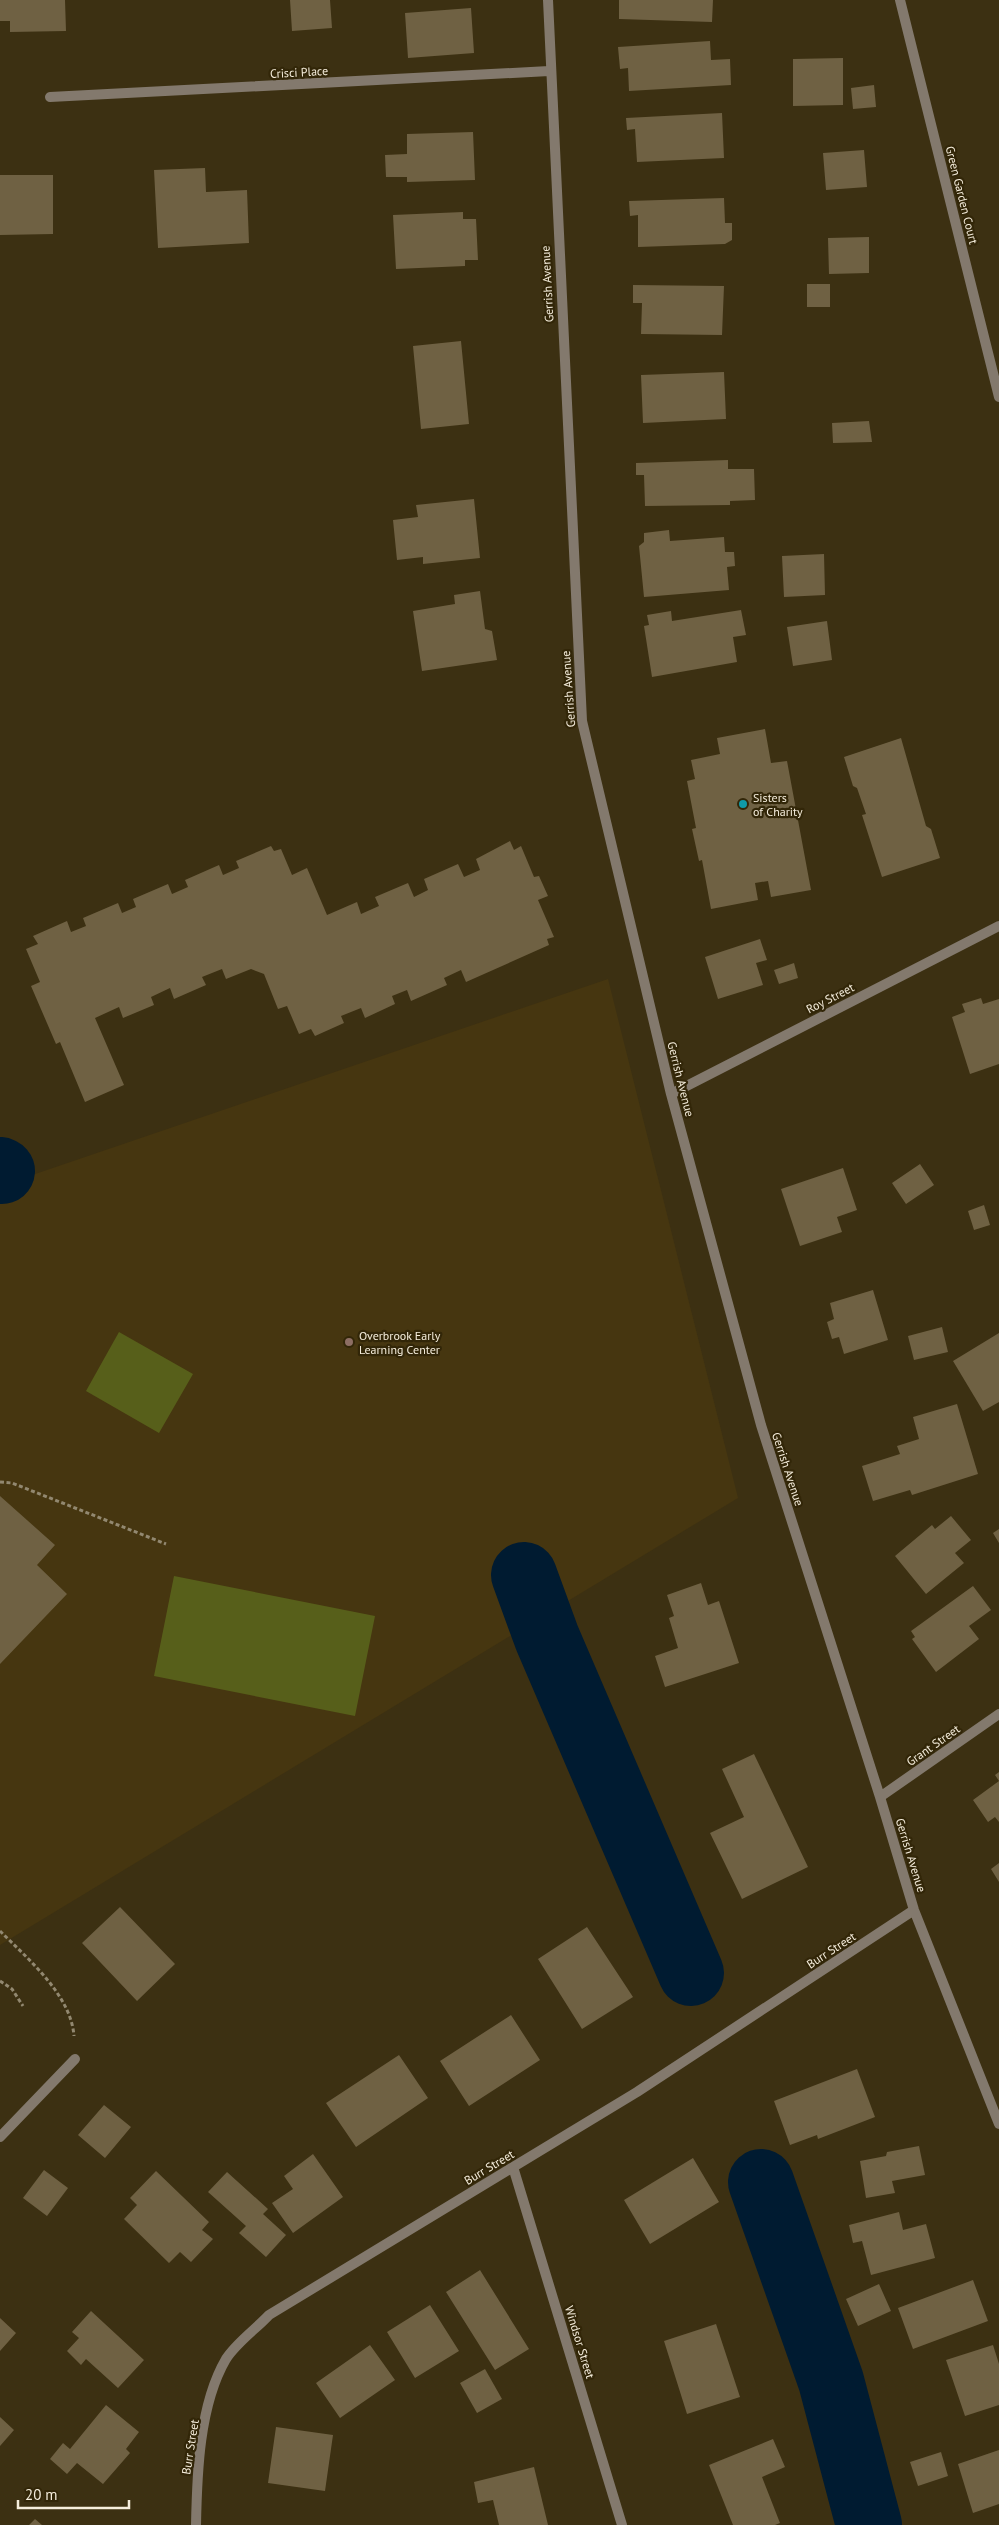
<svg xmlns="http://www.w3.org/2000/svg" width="999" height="2525" viewBox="0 0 999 2525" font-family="'PT Sans',sans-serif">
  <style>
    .built { fill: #463610 }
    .green { fill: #575f1a }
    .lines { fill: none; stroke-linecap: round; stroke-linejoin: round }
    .river { stroke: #001b31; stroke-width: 66 }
    .building { fill: #6f6143 }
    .path { stroke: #928870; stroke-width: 3; stroke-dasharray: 4 2.5; stroke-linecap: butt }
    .minor { stroke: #83796d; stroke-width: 10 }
    .culture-dot { fill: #0f9aa8; stroke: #322608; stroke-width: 2 }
    .education-dot { fill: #8d6e63; stroke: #322608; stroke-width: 2 }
    .labels { text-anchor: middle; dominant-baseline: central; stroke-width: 4.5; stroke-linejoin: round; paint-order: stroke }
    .street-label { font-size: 12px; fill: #f5eddc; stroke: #322608 }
    .poi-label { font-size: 12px; fill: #f5eddc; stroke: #322608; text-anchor: start }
  </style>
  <rect width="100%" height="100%" fill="#3c3012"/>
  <!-- built -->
  <path class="built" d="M608 979 738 1498 0 1945V1186Z"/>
  <!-- green -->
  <path class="green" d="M119 1332 193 1374 159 1433 86 1391Z
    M174 1576 375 1616 355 1716 154 1676Z"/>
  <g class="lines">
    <!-- river -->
    <path class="river" d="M0 1170 2 1171
      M524 1575 547 1638 691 1973
      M761 2182 831 2381 869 2525"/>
  </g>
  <!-- building -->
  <path class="building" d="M0 0H65L66 31 10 32V21H0Z
    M290 0H330L332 28 292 31Z
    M619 0H713L712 22 619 19Z
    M471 8 474 53 408 58 405 13Z
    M710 41 711 60 730 59 731 85 629 91 628 68 620 69 618 47Z
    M843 58V105L793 106V59Z
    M874 85 876 107 853 109 851 88Z
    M722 113 724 158 637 162 635 129 627 130 626 118Z
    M473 132 475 180 407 182V177H386L385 155 407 154V134Z
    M864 150 867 187 826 190 823 153Z
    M205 168 206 192 247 190 249 243 158 248 154 170Z
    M0 175H53V234L0 235Z
    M724 198 725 223H732V240L725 244 638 247V215L630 216 629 201Z
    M463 212V219H476L478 260H465V266L396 269 393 215Z
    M869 237V273L829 274 828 238Z
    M807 284H830V307H807Z
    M633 285 724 286 722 335 641 334 642 303H633Z
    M461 341 469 424 421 429 413 346Z
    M724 372 726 419 643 423 641 375Z
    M869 421 872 442 833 443 832 423Z
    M728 460V469H754L755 500 730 501V505L645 506 644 475H636V463Z
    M474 499 480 558 423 564V557L397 560 393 520 418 517 416 505Z
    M669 530 670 541 724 537 725 552H734L735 566 727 567 729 590 644 597 639 546 644 542V533Z
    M824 554 825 595 784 597 782 556Z
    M480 591 485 629 492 631 497 660 422 671 413 611 455 604 454 595Z
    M741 610 746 635 733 637 737 662 652 677 644 626 649 625 647 615 671 611 672 621Z
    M827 621 832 660 793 666 787 627Z
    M765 729 771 763 787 761 811 890 771 897 768 881 755 883 758 900 711 909 702 860 699 861 692 829 696 828 687 781 695 779 691 760 720 754 717 738Z
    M901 738 926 826 931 829 940 858 882 877 862 815 866 814 857 788 853 786 844 757Z
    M510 841 514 850 521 846 534 877 539 876 548 896 538 900 554 937 547 939 549 945 466 982 461 970 444 978 447 985 411 1001 407 990 392 996 395 1004 365 1018 361 1008 341 1016 344 1023 315 1036 311 1029 299 1034 287 1006 278 1009 264 974 251 969 226 979 222 969 202 977 206 985 174 999 170 988 151 997 154 1005 123 1018 119 1007 95 1018 124 1085 85 1102 60 1042 56 1044 31 986 40 982 26 949 38 944 33 936 67 921 71 932 86 926 83 918 118 903 122 913 136 907 133 899 168 884 172 894 188 887 185 880 219 865 223 875 239 868 236 861 271 846 274 851 281 849 292 875 307 868 327 915 357 902 361 914 379 906 375 897 408 883 414 897 428 890 424 879 458 864 464 877 480 870 476 859Z
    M760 939 767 960 756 963 763 985 718 999 705 957Z
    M794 963 798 978 779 984 774 970Z
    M981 998 983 1004 999 999V1064L970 1074 952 1017 965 1012 962 1004Z
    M920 1164 934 1185 906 1204 892 1183Z
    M843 1168 857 1210 837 1217 842 1232 800 1246 781 1189Z
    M984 1205 990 1225 974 1230 968 1211Z
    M873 1290 888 1340 844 1354 839 1337 832 1339 827 1322 834 1319 830 1303Z
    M942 1327 948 1352 914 1360 908 1336Z
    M999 1333V1402L983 1411 953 1361Z
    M957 1404 978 1474 912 1495 910 1490 873 1501 862 1466 900 1454 897 1446 919 1439 913 1417Z
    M0 1496 55 1545 37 1565 67 1594 0 1664Z
    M951 1516 971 1540 955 1553 964 1563 926 1594 895 1556 932 1525 935 1529Z
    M999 1529V1543L993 1533Z
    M701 1583 708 1605 719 1601 739 1663 665 1687 655 1656 678 1648 669 1618 674 1616 667 1595Z
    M973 1586 991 1610 969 1626 979 1639 936 1672 912 1639 915 1637 911 1631Z
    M754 1754 808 1867 742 1899 710 1833 744 1817 722 1769Z
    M999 1772V1822L995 1817 988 1822 973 1800 999 1781 995 1775Z
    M999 1863V1882L991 1869Z
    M120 1907 175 1964 137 2001 82 1943Z
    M587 1927 633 1997 582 2029 538 1959Z
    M511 2015 540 2060 469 2106 440 2061Z
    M399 2055 428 2098 356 2147 326 2103Z
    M857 2069 875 2117 818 2139 817 2135 790 2145 774 2101Z
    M104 2105 131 2127 105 2158 78 2135Z
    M919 2146 925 2175 892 2181 895 2193 866 2198 860 2161 886 2156 887 2152Z
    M313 2154 343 2197 293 2233 272 2203 293 2189 284 2176Z
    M693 2158 719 2202 650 2244 624 2200Z
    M44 2170 68 2188 47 2216 23 2198Z
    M156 2171 209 2222 202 2230 213 2239 191 2262 180 2252 169 2263 124 2219 137 2205 130 2198Z
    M227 2172 268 2209 263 2214 286 2235 266 2257 239 2233 246 2226 208 2192Z
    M899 2212 903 2230 926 2224 935 2258 871 2275 862 2241 853 2243 849 2225Z
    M480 2270 529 2349 495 2370 446 2292Z
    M973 2280 988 2321 913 2349 898 2308Z
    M879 2284 891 2311 858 2326 846 2299Z
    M430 2305 459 2351 415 2378 387 2332Z
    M91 2311 144 2360 118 2388 86 2359 81 2365 67 2351 79 2338 72 2332Z
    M0 2318 16 2333 0 2351Z
    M716 2324 740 2397 687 2414 664 2341Z
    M370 2345 395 2380 340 2418 316 2383Z
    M993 2345 999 2364V2405L965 2416 946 2360Z
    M485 2369 502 2399 477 2413 460 2383Z
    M106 2405 139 2432 126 2449 130 2453 103 2484 77 2463 67 2474 50 2459 63 2443 70 2449Z
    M0 2417 14 2430 0 2446Z
    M276 2427 333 2435 325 2491 268 2483Z
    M773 2439 785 2467 762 2477 780 2523 775 2525H733L709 2465Z
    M999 2450V2504L973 2513 958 2464Z
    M941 2452 948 2476 918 2486 910 2462Z
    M534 2467 548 2525H499L493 2500 478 2503 474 2482Z
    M35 2519 42 2525H29Z"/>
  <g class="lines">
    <!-- path -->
    <path class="path" d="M0 1482 12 1483 166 1544
      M0 1931C28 1959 71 1995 74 2036
      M0 1981 12 1989 23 2006"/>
    <!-- minor -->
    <path class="minor" d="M548 0 582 721 671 1094 761 1425 880 1797 914 1910 999 2124
      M900 0 999 397
      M50 97 549 71
      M671 1094 999 926
      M880 1797 999 1714
      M0 2137 75 2059
      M513 2167 622 2525
      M196 2525C197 2474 199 2405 226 2359 236 2343 256 2329 269 2315L637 2092 914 1910"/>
  </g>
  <!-- markers -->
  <circle class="culture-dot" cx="743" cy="804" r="5"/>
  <circle class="education-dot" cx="349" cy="1342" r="5"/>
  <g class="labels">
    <!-- street labels -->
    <g class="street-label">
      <text transform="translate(299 72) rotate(-3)">Crisci Place</text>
      <text transform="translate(962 195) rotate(76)">Green Garden Court</text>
      <text transform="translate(547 284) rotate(-93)">Gerrish Avenue</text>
      <text transform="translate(568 689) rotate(-94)">Gerrish Avenue</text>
      <text transform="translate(830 998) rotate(-27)">Roy Street</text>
      <text transform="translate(681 1079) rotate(76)">Gerrish Avenue</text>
      <text transform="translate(788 1469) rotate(72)">Gerrish Avenue</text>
      <text transform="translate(933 1745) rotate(-35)">Grant Street</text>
      <text transform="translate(911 1855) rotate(73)">Gerrish Avenue</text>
      <text transform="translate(831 1950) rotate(-33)">Burr Street</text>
      <text transform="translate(489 2167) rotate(-31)">Burr Street</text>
      <text transform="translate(580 2342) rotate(73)">Windsor Street</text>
      <text transform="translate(190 2447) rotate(-81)">Burr Street</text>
    </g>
    <!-- poi labels -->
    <g class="poi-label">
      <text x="753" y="797">Sisters<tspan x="753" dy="14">of Charity</tspan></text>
      <text x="359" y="1335">Overbrook Early<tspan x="359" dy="14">Learning Center</tspan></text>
    </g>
  </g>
  <!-- scale -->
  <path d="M18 2500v8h111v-8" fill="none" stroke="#f5eddc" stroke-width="2.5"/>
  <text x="25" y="2500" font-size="15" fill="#f5eddc" stroke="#322608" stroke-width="4" paint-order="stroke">20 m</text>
</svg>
